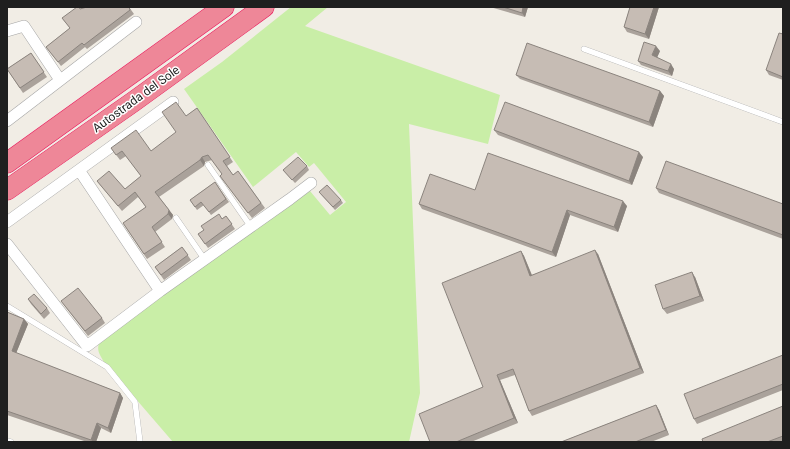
<svg xmlns="http://www.w3.org/2000/svg" width="790" height="449" viewBox="0 0 790 449" font-family="Roboto,sans-serif">
  <style>
    .grass { fill: #c9eea7 }
    .lines { fill: none; stroke-linecap: round; stroke-linejoin: round }
    .service-casing { stroke: #a6a6a6; stroke-width: 6 }
    .minor-casing { stroke: #a6a6a6; stroke-width: 12 }
    .motorway-casing { stroke: #e8195c; stroke-width: 21 }
    .service { stroke: #fff; stroke-width: 5.5 }
    .minor { stroke: #fff; stroke-width: 11 }
    .motorway { stroke: #ee8798; stroke-width: 20 }
    .wall { fill: #aaa29b }
    .shaded-wall { fill: #8b847e }
    .building { fill: #c6bcb4; stroke: #8b847e }
    .labels { text-anchor: middle; dominant-baseline: central; stroke-width: 3; stroke-linejoin: round; paint-order: stroke }
    .street-label { font-size: 12px; fill: #1f1f1f; stroke: #fff }
  </style>
  <rect width="100%" height="100%" fill="#f1ede5"/>
  <!-- grass -->
  <path class="grass" d="M291 7H328L305 26 500 95 488 144 409 124 420 393 409 442H173L104 362C98 352 96 349 101 338L310 191 330 215 346 202 314 163 309 167 296 152 253 187 184 89 222 62Z"/>
  <g class="lines">
    <defs>
      <path id="service" d="M584 49 783 122
        M208 165 251 227
        M176 218 205 260
        M7 306 107 367 135 402 140 442
        M7 441 11 442"/>
      <path id="minor" d="M7 31 24 26 60 80
        M7 121 136 22
        M79 170 160 291 290 199 311 183
        M7 222 173 102
        M7 244 87 346 160 291"/>
      <path id="motorway" d="M7 163 224 7
        M7 190 133 102 264 7"/>
    </defs>
    <!-- service casing -->
    <use href="#service" class="service-casing"/>
    <!-- minor casing -->
    <use href="#minor" class="minor-casing"/>
    <!-- motorway casing -->
    <use href="#motorway" class="motorway-casing"/>
    <!-- service -->
    <use href="#service" class="service"/>
    <!-- minor -->
    <use href="#minor" class="minor"/>
    <!-- motorway -->
    <use href="#motorway" class="motorway"/>
  </g>
  <!-- wall -->
  <path class="wall" d="M129 7 134 14 87 49 85 47 61 66 46 47 70 28 62 18 80 9Z
    M490 7H528L525 17Z
    M630 7H659L649 39 627 32 624 27Z
    M783 34V80L769 75 766 70Z
    M660 51 657 57 674 69 672 76 641 65 638 61Z
    M31 53 47 77 23 93 7 69Z
    M516 75 660 91 664 96 653 127 520 79Z
    M197 108 233 162 227 166 233 175 238 171 265 208 252 218 220 176 222 174 212 160 205 162 204 166 159 197 173 215 172 219 155 232 165 247 147 259 123 223 146 207 138 197 122 211 97 181 125 189 141 176 126 156 120 160 111 148 151 151 176 133 186 116Z
    M494 130 643 157 632 185 498 135Z
    M307 166 309 170 295 183 283 170Z
    M215 182 229 202 211 215 204 205 197 210 190 200Z
    M656 188 783 204V239L659 193Z
    M475 190 627 206 618 232 570 215 556 257 422 209 419 204Z
    M319 192 341 200 343 203 335 210Z
    M226 216 235 229 208 248 198 234Z
    M182 247 191 260 164 280 155 267Z
    M521 251 524 256 532 275 598 254 644 373 532 416 529 411 515 375 500 380 518 423 471 442H430L483 387Z
    M695 277 704 301 667 314 663 309Z
    M28 299 47 308 50 313 44 319 31 304Z
    M61 301 102 318 105 323 88 336Z
    M7 312 24 319 28 324 16 353 120 393 123 398 111 433 101 428 96 442H87L7 415Z
    M783 355V390L697 424 694 419Z
    M656 405 659 410 669 435 651 442H561Z
    M783 406V442H703Z"/>
  <!-- shaded-wall -->
  <path class="shaded-wall" d="M523 7H528L525 17 522 13Z
    M654 7H659L649 39 645 34Z
    M656 46 660 51 656 60 652 55Z
    M671 64 674 69 672 76 668 71Z
    M660 91 664 96 653 127 649 122Z
    M639 152 643 157 632 185 629 181Z
    M202 157 205 162 204 166 200 160Z
    M623 201 627 206 618 232 614 227Z
    M169 210 173 215 172 219 168 214Z
    M567 210 570 215 556 257 552 252Z
    M595 250 598 254 644 373 640 368Z
    M521 251 524 256 534 281 530 276Z
    M692 272 695 277 704 301 700 296Z
    M24 319 28 324 15 356 12 351Z
    M497 375 500 380 518 423 514 418Z
    M120 393 123 398 111 433 108 428Z
    M656 405 659 410 669 435 666 430Z
    M97 423 101 428 96 442H93L91 440Z"/>
  <!-- building -->
  <path class="building" d="M77 7H79L80 9 87 7H129L130 10 84 45 82 43 58 62 46 47 70 28 62 18Z
    M503 7H523L522 13Z
    M630 7H654L645 34 624 27Z
    M779 33 783 34V77L766 70Z
    M644 42 656 46 652 55 671 64 668 71 638 61Z
    M527 43 660 91 649 122 516 75Z
    M31 53 44 72 20 88 7 69Z
    M176 102 186 116 197 108 230 157 223 161 233 175 238 171 261 203 248 213 220 176 222 174 208 155 202 157 200 160 155 192 169 210 168 214 152 227 162 242 144 254 123 223 146 207 135 192 118 206 97 181 109 171 125 189 141 176 122 151 116 155 111 148 136 130 151 151 176 132 162 112Z
    M505 102 639 152 629 181 494 130Z
    M488 153 623 201 614 227 567 210 552 252 419 204 430 174 475 190Z
    M298 157 307 166 292 180 283 170Z
    M666 161 783 204V235L656 188Z
    M215 182 226 199 209 212 201 202 195 207 190 200Z
    M327 185 341 200 333 207 319 192Z
    M219 214 222 219 226 216 232 224 205 244 198 234 204 230 201 226Z
    M182 247 188 255 161 275 155 267Z
    M595 250 640 368 529 411 513 369 497 375 514 418 456 442H430L419 414 483 387 442 283 521 251 530 276Z
    M692 272 700 296 663 309 655 285Z
    M78 288 102 318 85 331 61 301Z
    M34 294 47 308 41 314 28 299Z
    M7 312 24 319 12 351 120 393 108 428 97 423 91 440 7 411Z
    M783 355V384L694 419 684 394Z
    M656 405 666 430 635 442H561Z
    M783 406V436L767 442H703L702 439Z"/>
  <g class="labels">
    <!-- street labels -->
    <g class="street-label">
      <text transform="translate(136 99) rotate(-36)">Autostrada del Sole</text>
    </g>
  </g>
  <!-- border -->
  <rect width="790" height="449" fill="none" stroke="#1f1f1f" stroke-width="16"/>
</svg>
